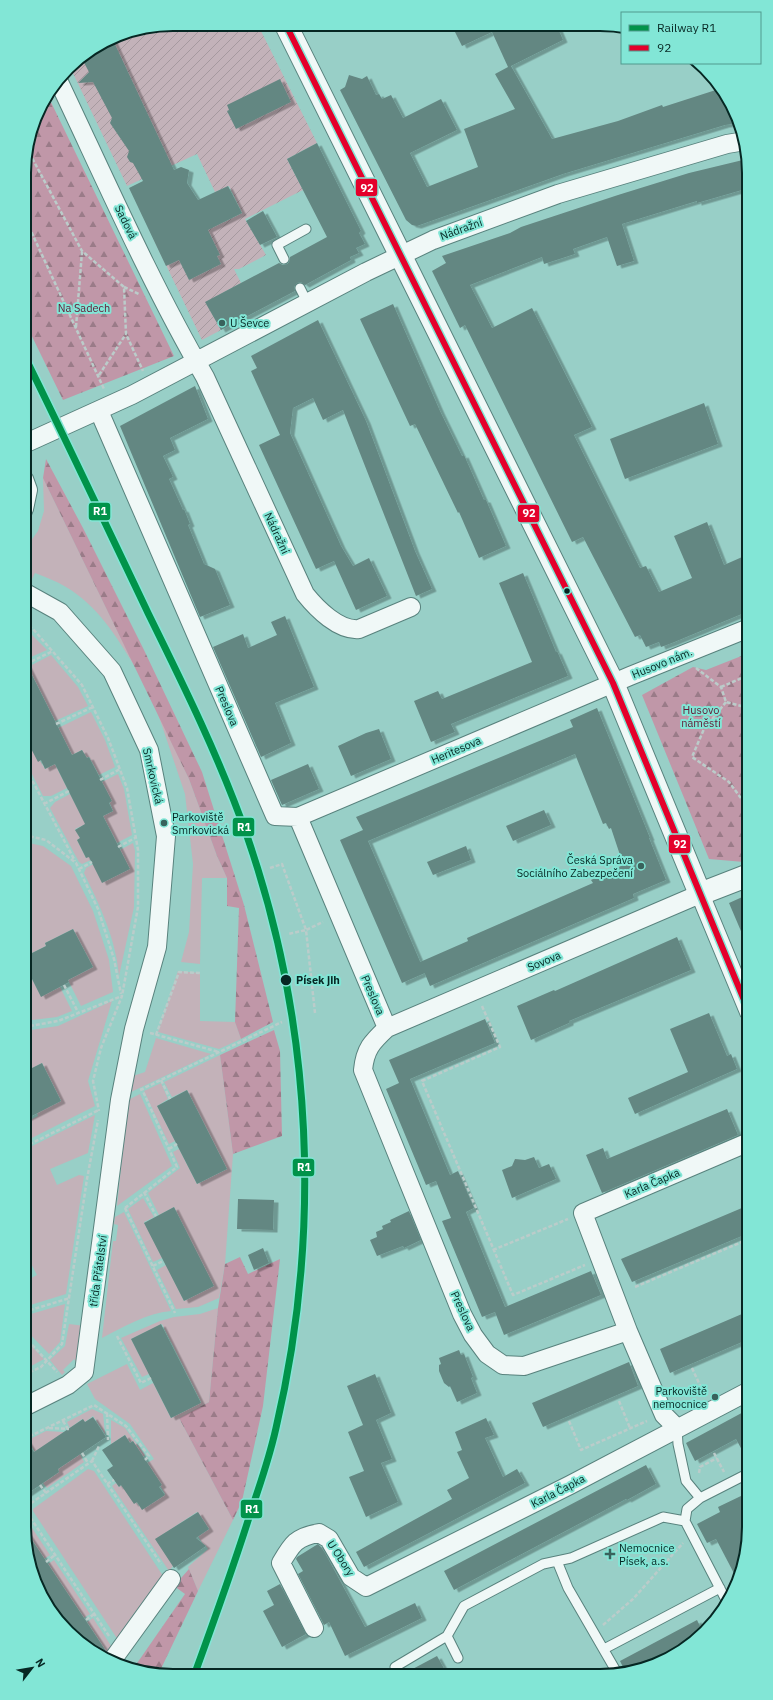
<svg xmlns="http://www.w3.org/2000/svg" width="773" height="1700" viewBox="0 0 773 1700" font-family="'IBM Plex Sans',sans-serif">
  <style>
    .grass { fill: #c3b2b9 }
    .forest { fill: url(#forest-firs) }
    .garden { fill: url(#garden-furrows) }
    .building { fill: #648782; filter: url(#shadow) }
    .lines { fill: none; stroke-linecap: round; stroke-linejoin: round }
    .service-casing { stroke: #58827d; stroke-width: 11 }
    .minor-casing { stroke: #58827d; stroke-width: 20 }
    .tertiary-casing { stroke: #58827d; stroke-width: 24 }
    .path { stroke: #bbccca; stroke-width: 2.5; stroke-dasharray: 4 2; stroke-linecap: butt }
    .service { stroke: #f0f8f7; stroke-width: 9 }
    .minor { stroke: #f0f8f7; stroke-width: 18 }
    .tertiary { stroke: #f0f8f7; stroke-width: 22 }
    .bus-1-casing { stroke: #82e6d6; stroke-width: 9 }
    .bus-1 { stroke: #e4002b; stroke-width: 6 }
    .rail-1-casing { stroke: #82e6d6; stroke-width: 10 }
    .rail-1 { stroke: #01934a; stroke-width: 7 }
    .poi-dot { fill: #39625c; stroke: #82e6d6; stroke-width: 1.5 }
    .bus-dot { fill: #062723; stroke: #82e6d6; stroke-width: 1.5 }
    .labels { text-anchor: middle; dominant-baseline: central; stroke-width: 4; stroke-linejoin: round; paint-order: stroke }
    .street-label { font-size: 11px; fill: #062723; stroke: #82e6d6 }
    .park-label { font-size: 11px; fill: #631733; stroke: #82e6d6 }
    .poi-label { font-size: 11px; fill: #062723; stroke: #82e6d6; text-anchor: start }
    .stop-label { font-size: 11px; font-weight: bold; fill: #062723; stroke: #82e6d6; text-anchor: start }
    .rim { fill: none; stroke: #062723; stroke-width: 2 }
    .line-badge { stroke: #82e6d6; stroke-width: 1.5 }
    .badge-label { font-size: 11px; text-anchor: middle; font-weight: bold; fill: #fff }
  </style>
  <defs>
    <pattern id="forest-firs" width="22" height="20" patternUnits="userSpaceOnUse"><rect width="22" height="20" fill="#c097a8"/><path d="M5 1l3.5 6h-7zM16 11l3.5 6h-7z" fill="#9a7b88"/></pattern>
    <pattern id="garden-furrows" width="10" height="10" patternUnits="userSpaceOnUse"><rect width="10" height="10" fill="#c3b2b9"/><path d="M-1 1l2-2M0 10L10 0M9 11l2-2" fill="none" stroke="#a6999f"/></pattern>
    <filter id="shadow"><feDropShadow dx="4.5" dy="2.5" stdDeviation="0" flood-color="#0004"/></filter>
  </defs>
  <rect width="100%" height="100%" fill="#98cfc7"/>
  <!-- grass -->
  <path class="grass" d="M43 478 135 667C117 637 97 605 66 587 56 581 45 577 35 573L32 579 24 569 25 549 38 531 44 511Z
    M24 627 47 650 24 660Z
    M51 655 78 687 88 706 55 721 28 667Z
    M156 708 189 779 217 856 227 878H202L200 964 181 962 189 932 193 864 185 794Z
    M91 712 105 740 115 767 99 775 89 757 86 758 82 750 72 755 58 728Z
    M28 741 45 769 55 764 67 788 51 796H43L24 758V743Z
    M118 774 124 789 132 835 117 843 103 816 113 811 102 782Z
    M70 794 86 824 75 829 80 838 77 840 86 858 89 856 91 860 82 864 79 862 50 808 55 802Z
    M24 842 43 846 71 866 93 911 109 960 113 992 81 1006 68 980 93 967 73 929 45 943 46 946 24 957Z
    M133 843 135 851 134 907 119 976C116 939 100 906 84 873L86 868Z
    M24 964 41 996 60 987 72 1011 57 1017 24 1021Z
    M178 971 200 973V1021L235 1022 241 1039 219 1049 158 1032Z
    M112 1001 88 1081 95 1106 24 1142V1123L38 1116 37 1113 61 1101 42 1063 27 1071 24 1065V1031L58 1026Z
    M156 1038 211 1054 129 1093 130 1077 145 1072Z
    M220 1055 233 1154 225 1264 219 1298 198 1307 176 1309 157 1270 166 1265 184 1301 213 1286 174 1207 159 1215 148 1193 180 1168 173 1152 179 1149 197 1184 227 1169 187 1090 172 1097 164 1082Z
    M161 1083 168 1099 157 1106 175 1141 169 1144 144 1091Z
    M140 1094 172 1166 117 1206 128 1100Z
    M95 1115 88 1153 50 1169 57 1185 79 1175 84 1176 66 1294 24 1307V1282L37 1275 24 1250V1150Z
    M143 1198 154 1217 144 1222 162 1258 153 1262 128 1209Z
    M124 1212 171 1311C147 1313 123 1327 102 1338L113 1241H116L118 1225 114 1224 115 1217Z
    M65 1304 60 1342 49 1354 24 1328V1316Z
    M218 1308 209 1402 179 1418 233 1520 198 1591 188 1567 208 1549 205 1545 204 1546 198 1536 209 1529 197 1512 156 1539 173 1566 169 1571 112 1486 116 1483 119 1487 122 1485 142 1509 165 1494 147 1463 154 1459 130 1424 95 1399 87 1384 127 1364 140 1390 153 1383 171 1418 201 1402 162 1324 131 1339 149 1374 142 1377 121 1338 160 1321 174 1317 200 1314Z
    M69 1324 85 1326 76 1362 74 1359 63 1370 65 1372 62 1375 50 1360 65 1346Z
    M24 1338 44 1359 24 1370Z
    M92 1409 103 1414 105 1434 93 1416 85 1422 82 1419 70 1428 67 1422Z
    M111 1420 125 1428 145 1455 143 1457 132 1441 130 1443 125 1435 111 1444Z
    M46 1431 64 1432 35 1452 31 1446 24 1451V1442Z
    M80 1454 84 1462 47 1488 43 1483 59 1472 58 1469Z
    M88 1469 94 1471 165 1579 120 1643 33 1511V1509Z
    M24 1516 50 1555 44 1559 34 1543 25 1537Z
    M54 1560 90 1614 84 1618 48 1564Z
    M93 1618 115 1652 107 1661 102 1657 105 1655 100 1647 102 1645 87 1622Z"/>
  <!-- forest -->
  <path class="forest" d="M48 96 174 356 63 400 24 320V163L39 107Z
    M46 459 83 528 144 650 202 772 244 905 273 1022 241 1039 235 1022 239 908 227 906V878L217 856 189 779 43 478Z
    M749 653V860L744 862 709 859 642 695 693 667 706 670Z
    M274 1030 280 1051 282 1136 233 1154 220 1055Z
    M240 1257 248 1274 280 1259 263 1406 242 1501 233 1520 179 1418 209 1402 218 1308 225 1264Z
    M189 1569 198 1591 159 1673H144L133 1669 185 1594 174 1586Z"/>
  <!-- garden -->
  <path class="garden" d="M173 24 258 25 317 143 287 159 303 190 245 219 266 255 239 269H234L241 283 206 302 221 330 202 340 153 238 217 208 224 222 242 213 229 186 215 192 197 154 127 186 70 67 75 61 116 35Z"/>
  <!-- building -->
  <path class="building" d="M452 26H557L563 40 511 66 552 139 618 121 662 105 663 107 722 88 739 123 725 125 563 174 417 226 412 225 406 220 340 90 345 87 349 75 362 79 367 76 376 95 379 94 382 99 391 95 403 118 441 99 457 130 410 153 427 187 478 167 464 129 515 109 495 74 508 67 492 32 462 46Z
    M112 38 174 170 181 167 189 170 187 183 198 200 228 186 242 213 208 230 220 255 217 256 221 264 189 280 179 260 166 266 129 188 143 181 133 163 130 162 127 157 129 151 110 123 112 118 93 82 78 83 89 72 81 57Z
    M280 79 291 102 236 129 227 111 229 110 227 105Z
    M317 143 361 231 359 233 365 244 356 248 359 253 350 257 351 260 305 285 301 282 297 283 294 287 295 291 221 330 205 302 279 263 283 265 287 264 289 262 290 257 327 237 287 159Z
    M747 159 749 188 697 203V201L622 224 634 261 617 266 607 237 573 249 575 254 544 264 542 257 470 285 492 328 532 308 592 427 574 435 640 568 646 566 659 592 692 578 674 536 707 522 724 565 749 554V611L672 643 661 647 659 642 646 647 640 635 635 637 583 537 572 542 465 325 460 328 432 271 446 263 442 256 510 233 521 227 618 195 689 173Z
    M263 211 277 237 260 245 246 221Z
    M393 304 440 411 462 456 464 455 484 500H486L506 546 479 558 459 512 458 513 415 424 410 426 360 319Z
    M318 320 366 421 415 551 432 589 416 596 343 410 323 420 313 398 293 408 290 433 341 546 353 566 369 558 387 596 356 610 334 561 316 569 259 445 280 435 251 371 257 368 251 356Z
    M195 386 208 419 170 438 175 450 163 456 173 477 169 479 183 510 184 509 190 524 188 525 204 564 215 569 230 605 200 617 120 426Z
    M704 403 718 444 625 479 610 439Z
    M523 573 556 652 557 651 568 676 451 724 455 732 431 742 414 701 438 691 442 699 532 662 499 583Z
    M285 616 314 687 275 703 291 743 261 757 213 647 243 634 248 648 277 635 271 622Z
    M24 659 72 755 82 750 87 758 89 757 112 801 109 803 113 811 103 816 130 869 102 883 89 857 86 858 77 840 80 838 75 830 85 824 55 764 45 769 41 760 38 762 24 735Z
    M597 708 650 838H649L666 880 633 894 634 898 430 986 420 962 468 941 467 938 593 883 591 880 621 866 620 862 622 861 611 828 609 829 606 823 603 824 575 754 368 841 425 973 402 983 340 840 363 830 356 817 573 727 570 720Z
    M379 729 391 759 351 776 338 746 366 733Z
    M308 764 319 789 282 805 271 780Z
    M544 810 551 825 513 841 506 826Z
    M466 846 471 860 433 875 427 862Z
    M749 894V950L729 903Z
    M73 929 93 967 68 980 69 982 41 997 24 963V957L46 946 45 943Z
    M677 937 691 970 569 1021V1023L531 1040 517 1006 554 990 555 991Z
    M709 1013 727 1056 731 1054 737 1069 635 1114 628 1098 688 1072 670 1029Z
    M485 1019 495 1043 410 1079 450 1175 458 1171 474 1208 466 1212 505 1307 591 1271 601 1295 504 1335 495 1312 482 1317 442 1221 451 1218 436 1181 426 1185 386 1089 399 1083 389 1060Z
    M42 1063 61 1101 24 1120V1072Z
    M187 1090 227 1169 197 1184 157 1106Z
    M727 1109 738 1135 602 1193 586 1155 603 1148 607 1159Z
    M534 1157 539 1168 549 1164 556 1179 512 1198 502 1170 512 1166 515 1159 525 1160Z
    M238 1199 274 1200 273 1230 237 1229Z
    M749 1205V1233L632 1282 621 1259Z
    M174 1207 214 1286 184 1301 144 1223Z
    M409 1211 421 1240 404 1248 403 1246 377 1256 370 1240 377 1237 376 1232 383 1229 382 1226 391 1222 390 1220Z
    M263 1248 269 1263 254 1270 248 1255Z
    M749 1311V1339L670 1373 660 1349Z
    M161 1324 201 1403 171 1418 131 1339Z
    M459 1350 461 1355 464 1354 473 1377 471 1378 477 1393 457 1402 450 1386 449 1387 444 1383 439 1371V1365L441 1364 439 1358Z
    M629 1362 638 1386 543 1427 532 1403Z
    M375 1374 391 1413 376 1420 392 1459 381 1463 398 1502 366 1517 349 1477 364 1471 348 1432 363 1425 347 1386Z
    M749 1409V1463L736 1439 695 1461 686 1443Z
    M93 1417 106 1437 58 1469 59 1472 24 1496V1436L34 1452 83 1419 85 1422Z
    M486 1418 494 1435 485 1438 503 1477 517 1469 525 1483 364 1567 356 1552 452 1499 447 1490 469 1478 457 1452 462 1450 455 1432Z
    M125 1435 130 1443 133 1441 162 1485 159 1487 165 1495 142 1510 137 1502 134 1504 121 1485 119 1487 107 1470 113 1466 102 1450Z
    M646 1465 656 1484 627 1500 626 1499 454 1590 444 1571Z
    M743 1495 749 1506V1537L738 1581 716 1539 707 1543 697 1524 720 1512 718 1507Z
    M198 1512 209 1529 196 1538 206 1546 174 1568 155 1539Z
    M24 1528 106 1651 102 1657 75 1639 49 1610 29 1566Z
    M318 1544 321 1547 325 1553 365 1627 415 1603 422 1618 345 1656 329 1622 324 1625 298 1574 303 1571 296 1559 297 1557Z
    M280 1584 306 1634 282 1647 263 1611 274 1605 267 1591Z
    M697 1620 703 1632 682 1651 639 1671H625L620 1661Z
    M437 1656 446 1672H407Z"/>
  <g class="lines">
    <defs>
      <path id="service" d="M284 259 277 245 306 229
        M300 288 307 302
        M677 1428 678 1444 686 1481 700 1498
        M557 1561 568 1588 616 1671
        M727 1602 685 1521 687 1509 700 1498 749 1473
        M447 1636 458 1658
        M604 1649 720 1588
        M398 1672 395 1667 447 1636 464 1606 543 1564 571 1558 663 1517 685 1521"/>
      <path id="minor" d="M59 82C106 181 150 282 205 377L305 594C317 609 339 631 359 629L411 607
        M99 411 275 816 298 817 630 676 749 628
        M24 444 132 395 366 272 433 240 558 194 727 144 745 141
        M24 509 28 490 24 479
        M298 817 387 1028C372 1042 365 1049 363 1070L462 1314 473 1335 487 1354 503 1365 524 1366 628 1331 664 1415 677 1428
        M387 1028 700 894 749 1012
        M628 1331 583 1213 749 1142
        M24 1407 68 1385 84 1372 120 1100 134 1029 157 947 166 836 149 750 112 671 60 612 24 592
        M314 1628 281 1563C292 1544 296 1537 319 1533L329 1539 351 1577 366 1587 570 1485 749 1391
        M111 1662 171 1579"/>
      <path id="tertiary" d="M286 25 613 683 700 894 749 875"/>
    </defs>
    <!-- service casing -->
    <use href="#service" class="service-casing"/>
    <!-- minor casing -->
    <use href="#minor" class="minor-casing"/>
    <!-- tertiary casing -->
    <use href="#tertiary" class="tertiary-casing"/>
    <!-- path -->
    <path class="path" d="M29 147 31 156 82 251 124 287 126 334 143 371
      M24 216 104 389
      M124 287 139 294
      M76 327 82 252
      M99 375 126 334
      M24 622 33 629 82 685 108 738 127 788 138 850V907L122 996
      M26 664 53 651
      M696 668 721 687 726 702 749 708
      M721 687 749 675
      M726 702 704 729 692 757 729 782 749 809
      M56 724 93 707
      M24 740 26 739
      M24 765 75 861
      M100 780 120 769
      M44 804 69 791
      M24 835 46 840 76 863 98 909 114 959 121 994
      M118 847 135 838
      M270 868 282 864 306 930 288 934
      M79 869 92 862
      M64 985 78 1012
      M482 1006 500 1047 422 1081 513 1295 585 1265
      M315 1013 306 930 323 922
      M24 1027 58 1021 122 996 101 1048 93 1081 99 1111
      M150 1033 219 1052
      M156 1035 179 972 200 973
      M161 1080 170 1099
      M140 1090 282 1022
      M24 1147 99 1110
      M169 1149 177 1144
      M144 1192 156 1216
      M125 1208 177 1167 142 1089
      M125 1208 175 1313
      M493 1250 568 1219
      M153 1266 163 1261
      M635 1287 749 1239
      M24 1312 70 1298
      M24 1336 57 1372
      M117 1336 141 1383 151 1378
      M743 1345 749 1359
      M692 1368 704 1394
      M24 1375 41 1367 62 1344 87 1179 98 1120
      M619 1401 630 1428
      M107 1413 108 1440
      M63 1421 68 1429
      M569 1421 581 1450 647 1421
      M49 1428 69 1429
      M24 1439 94 1405 126 1426 149 1456 145 1460
      M82 1453 88 1463
      M714 1453 724 1472
      M92 1461 99 1446
      M699 1473 700 1467 717 1458
      M107 1484 114 1480
      M40 1485 46 1493
      M46 1562 55 1555
      M86 1620 94 1614
      M603 1625 633 1599 683 1543
      M109 1636 24 1508 92 1461 161 1564"/>
    <!-- service -->
    <use href="#service" class="service"/>
    <!-- minor -->
    <use href="#minor" class="minor"/>
    <!-- tertiary -->
    <use href="#tertiary" class="tertiary"/>
    <defs>
      <path id="bus-1" d="M286 25 613 683 749 1012"/>
    </defs>
    <!-- bus-1 casing -->
    <use href="#bus-1" class="bus-1-casing"/>
    <!-- bus-1 -->
    <use href="#bus-1" class="bus-1"/>
    <defs>
      <path id="rail-1" d="M24 355C66 440 107 527 148 613 184 686 220 759 247 836 313 1026 322 1232 276 1428 270 1455 261 1482 252 1508 235 1563 215 1618 195 1673"/>
    </defs>
    <!-- rail-1 casing -->
    <use href="#rail-1" class="rail-1-casing"/>
    <!-- rail-1 -->
    <use href="#rail-1" class="rail-1"/>
  </g>
  <!-- markers -->
  <g class="poi-dot">
    <circle cx="222" cy="323" r="4"/>
    <circle cx="164" cy="823" r="4"/>
    <circle cx="641" cy="866" r="4"/>
    <circle cx="715" cy="1397" r="4"/>
    <path d="M608 1548h4v4h4v4h-4v4h-4v-4h-4v-4h4z"/>
  </g>
  <g class="bus-dot">
    <circle cx="567" cy="591" r="3.5"/>
    <circle cx="286" cy="980" r="6"/>
  </g>
  <g class="labels">
    <!-- street labels -->
    <g class="street-label">
      <text transform="translate(126 222) rotate(64)">Sadová</text>
      <text transform="translate(461 229) rotate(-20)">Nádražní</text>
      <text transform="translate(277 533) rotate(65)">Nádražní</text>
      <text transform="translate(662 663) rotate(-22)">Husovo nám.</text>
      <text transform="translate(227 706) rotate(67)">Preslova</text>
      <text transform="translate(456 750) rotate(-23)">Heritesova</text>
      <text transform="translate(153 776) rotate(77)">Smrkovická</text>
      <text transform="translate(544 961) rotate(-23)">Sovova</text>
      <text transform="translate(373 995) rotate(67)">Preslova</text>
      <text transform="translate(652 1183) rotate(-23)">Karla Čapka</text>
      <text transform="translate(98 1271) rotate(-82)">třída Přátelství</text>
      <text transform="translate(463 1311) rotate(65)">Preslova</text>
      <text transform="translate(558 1491) rotate(-27)">Karla Čapka</text>
      <text transform="translate(341 1558) rotate(57)">U Obory</text>
    </g>
    <!-- park labels -->
    <g class="park-label">
      <text x="84" y="308">Na Sadech</text>
      <text x="701" y="710">Husovo<tspan x="701" dy="13">náměstí</tspan></text>
    </g>
    <!-- poi labels -->
    <g class="poi-label">
      <text x="230" y="323">U Ševce</text>
      <text x="172" y="817">Parkoviště<tspan x="172" dy="13">Smrkovická</tspan></text>
      <text x="633" y="860" text-anchor="end">Česká Správa<tspan x="633" dy="13">Sociálního Zabezpečení</tspan></text>
      <text x="707" y="1391" text-anchor="end">Parkoviště<tspan x="707" dy="13">nemocnice</tspan></text>
      <text x="619" y="1548">Nemocnice<tspan x="619" dy="13">Písek, a.s.</tspan></text>
    </g>
    <!-- stop labels -->
    <g class="stop-label">
      <text x="296" y="980">Písek jih</text>
    </g>
  </g>
  <!-- crop -->
  <path d="M0 0H773V1700H0ZM173 31H600A142 142 0 0 1 742 173V1527A142 142 0 0 1 600 1669H173A142 142 0 0 1 31 1527V173A142 142 0 0 1 173 31Z" fill="#82e6d6" fill-rule="evenodd"/>
  <path class="rim" d="M173 31H600A142 142 0 0 1 742 173V1527A142 142 0 0 1 600 1669H173A142 142 0 0 1 31 1527V173A142 142 0 0 1 173 31Z"/>
  <g class="line-badge">
    <rect x="355" y="178" width="23" height="19" rx="4" fill="#e4002b"/>
    <rect x="88" y="502" width="23" height="19" rx="4" fill="#01934a"/>
    <rect x="517" y="504" width="23" height="19" rx="4" fill="#e4002b"/>
    <rect x="232" y="817" width="23" height="20" rx="4" fill="#01934a"/>
    <rect x="668" y="834" width="23" height="20" rx="4" fill="#e4002b"/>
    <rect x="292" y="1158" width="23" height="19" rx="4" fill="#01934a"/>
    <rect x="240" y="1499" width="23" height="20" rx="4" fill="#01934a"/>
  </g>
  <g class="badge-label">
    <text x="367" y="192">92</text>
    <text x="100" y="515">R1</text>
    <text x="529" y="517">92</text>
    <text x="244" y="831">R1</text>
    <text x="680" y="848">92</text>
    <text x="304" y="1171">R1</text>
    <text x="252" y="1513">R1</text>
  </g>
  <!-- legend -->
  <rect x="621" y="12" width="140" height="52" fill="#82e6d6" stroke="#509a8e"/>
  <rect x="629" y="25" width="20" height="6" fill="#01934a" stroke="#509a8e"/>
  <text x="657" y="32" font-size="12" fill="#062723">Railway R1</text>
  <rect x="629" y="45" width="20" height="6" fill="#e4002b" stroke="#509a8e"/>
  <text x="657" y="52" font-size="12" fill="#062723">92</text>
  <!-- north arrow -->
  <g transform="translate(32 1668) rotate(59)" stroke="#82e6d6" stroke-width="3" paint-order="stroke">
  <path d="M0-3L7 15L0 10L-7 15Z" fill="#062723"/>
  <text y="-6" font-size="11" font-weight="bold" text-anchor="middle" fill="#062723">N</text>
  </g>
</svg>
